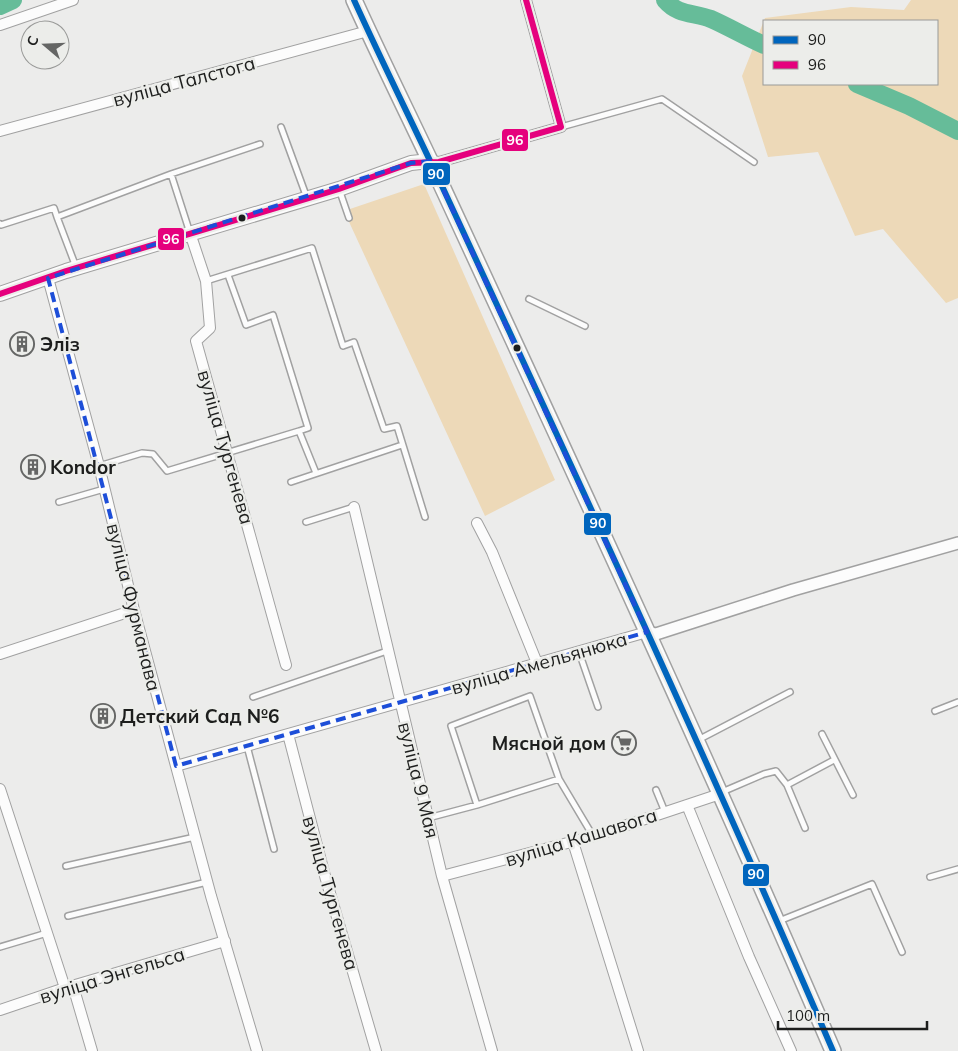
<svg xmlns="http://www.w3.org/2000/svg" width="958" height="1051" viewBox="0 0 958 1051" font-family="Mulish,sans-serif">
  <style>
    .green { fill: #edd9b8; fill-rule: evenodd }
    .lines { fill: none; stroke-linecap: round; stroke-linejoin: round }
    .river { stroke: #66bc99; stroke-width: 18 }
    .service-casing { stroke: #a1a1a1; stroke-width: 8 }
    .minor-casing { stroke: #a1a1a1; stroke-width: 12 }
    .tertiary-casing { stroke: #a1a1a1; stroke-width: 14 }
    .secondary-casing { stroke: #a1a1a1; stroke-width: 16 }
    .primary-casing { stroke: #a1a1a1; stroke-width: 18 }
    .service { stroke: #fcfcfc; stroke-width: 5 }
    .minor { stroke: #fcfcfc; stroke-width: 10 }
    .tertiary { stroke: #fcfcfc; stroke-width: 11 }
    .secondary { stroke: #fcfcfc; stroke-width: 14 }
    .primary { stroke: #fcfcfc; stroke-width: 15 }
    .bus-1-casing { stroke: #ecedea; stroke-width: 10 }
    .bus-2-casing { stroke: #ecedea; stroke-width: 10 }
    .bus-1 { stroke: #0065bd; stroke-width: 6 }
    .bus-2 { stroke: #e5007d; stroke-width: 6 }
    .marked { fill: none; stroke: #1d4ed8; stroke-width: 4; stroke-dasharray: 10 6; stroke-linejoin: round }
    .bus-dot { fill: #1d1e1d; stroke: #ecedea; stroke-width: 2 }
    .labels { text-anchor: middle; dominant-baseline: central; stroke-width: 5; stroke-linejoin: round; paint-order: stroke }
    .street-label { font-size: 19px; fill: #1d1e1d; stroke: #ecedea }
    .poi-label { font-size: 19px; font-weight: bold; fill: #1d1e1d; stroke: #ecedea; text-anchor: start }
    .line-badge { stroke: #ecedea; stroke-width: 2 }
    .badge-label { font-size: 14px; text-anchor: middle; font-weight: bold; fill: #fff }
  </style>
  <rect width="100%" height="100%" fill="#ececeb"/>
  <!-- green -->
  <path class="green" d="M911 0H958V298L946 303 883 229 855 236 818 152 768 157 742 76 765 18 851 7 904 10ZM764 21H937V84H764Z
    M424 184 555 480 485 516 344 211Z"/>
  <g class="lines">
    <!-- river -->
    <path class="river" d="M665 0C679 16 693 12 711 19 729 27 746 37 764 45
      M0 6 13 0
      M857 84 909 106 958 131"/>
    <defs>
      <path id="service" d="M281 127 307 198
        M561 127 662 99 754 162
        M171 174 260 144
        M339 189 349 218
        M0 224 1 225 54 208 57 217
        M76 267 57 217 171 174 190 233
        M228 275 246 325 273 315 308 428 299 431
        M206 281 312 248 343 346 354 342 384 429 397 426 425 517
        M529 299 585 326
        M99 466 142 453 153 454 167 471 299 431 316 473
        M291 482 402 445
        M59 502 104 489
        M306 522 354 507
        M579 652 598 707
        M253 697 387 651
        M935 711 958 702
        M822 734 853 795
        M698 740 790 692
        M247 746 274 849
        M559 779 477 805 451 726 530 696 559 779 593 836
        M787 785 834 760
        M656 790 665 812
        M722 792 764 774 776 771 787 785 805 828
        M428 818 477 805
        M66 866 195 837
        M930 877 958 869
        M68 916 207 882
        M779 921 872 884 902 952
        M0 947 47 933"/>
      <path id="minor" d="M0 25 73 0
        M0 131 368 31
        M430 161 439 162 561 127 526 0
        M190 233 206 281 210 328 196 341 286 665
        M48 278 99 466 134 610 211 896 257 1051
        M354 507 442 876 492 1051
        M477 523 492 552 537 663
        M0 654 134 610
        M288 734 325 876 376 1051
        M176 766 647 632
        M0 789 65 988
        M687 805 749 957 791 1051
        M573 842 638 1051
        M442 876 594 836 720 794
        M73 986 92 1051
        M0 1010 65 988 225 941"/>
      <path id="tertiary" d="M647 632 656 634 793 590 958 543"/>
      <path id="secondary" d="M0 294 66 271 339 189 411 163 430 161"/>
      <path id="primary" d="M354 0C382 62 412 122 441 184 574 471 708 760 833 1051"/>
    </defs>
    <!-- service casing -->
    <use href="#service" class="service-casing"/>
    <!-- minor casing -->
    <use href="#minor" class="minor-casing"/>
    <!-- tertiary casing -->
    <use href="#tertiary" class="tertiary-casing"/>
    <!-- secondary casing -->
    <use href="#secondary" class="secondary-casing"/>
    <!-- primary casing -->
    <use href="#primary" class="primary-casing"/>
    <!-- service -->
    <use href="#service" class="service"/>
    <!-- minor -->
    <use href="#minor" class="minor"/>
    <!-- tertiary -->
    <use href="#tertiary" class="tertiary"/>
    <!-- secondary -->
    <use href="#secondary" class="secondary"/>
    <!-- primary -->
    <use href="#primary" class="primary"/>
    <defs>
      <path id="bus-1" d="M354 0C382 62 412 122 441 184 574 471 708 760 833 1051"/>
      <path id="bus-2" d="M0 294 66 271 339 189 411 163 439 162 561 127 526 0"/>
    </defs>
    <!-- bus-1 casing -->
    <use href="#bus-1" class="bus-1-casing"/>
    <!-- bus-2 casing -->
    <use href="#bus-2" class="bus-2-casing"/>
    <!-- bus-1 -->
    <use href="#bus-1" class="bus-1"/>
    <!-- bus-2 -->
    <use href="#bus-2" class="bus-2"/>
  </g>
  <!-- marked area -->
  <path class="marked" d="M430 161 647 632 176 766 48 278 411 163Z"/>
  <!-- icons -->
  <defs>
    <symbol id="building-ring" viewBox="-11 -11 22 22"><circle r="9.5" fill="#ecedea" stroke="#656665" stroke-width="1.5"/><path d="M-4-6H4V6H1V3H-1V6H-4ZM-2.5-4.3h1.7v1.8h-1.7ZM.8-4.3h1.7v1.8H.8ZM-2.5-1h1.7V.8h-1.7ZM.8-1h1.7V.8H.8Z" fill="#656665"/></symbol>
    <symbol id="supermarket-ring" viewBox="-11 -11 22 22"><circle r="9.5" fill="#ecedea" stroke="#656665" stroke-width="1.5"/><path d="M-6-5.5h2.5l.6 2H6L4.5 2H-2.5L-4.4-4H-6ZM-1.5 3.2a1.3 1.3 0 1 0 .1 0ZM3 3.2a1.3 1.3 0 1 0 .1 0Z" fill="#656665"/></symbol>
  </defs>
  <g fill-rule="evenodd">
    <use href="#building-ring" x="8" y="330" width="28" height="28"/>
    <use href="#building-ring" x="19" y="453" width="28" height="28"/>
    <use href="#building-ring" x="89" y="702" width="28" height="28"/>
    <use href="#supermarket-ring" x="610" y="729" width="28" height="28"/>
  </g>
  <!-- markers -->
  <g class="bus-dot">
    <circle cx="242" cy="218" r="4.5"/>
    <circle cx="517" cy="348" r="4.5"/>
  </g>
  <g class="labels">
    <!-- street labels -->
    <g class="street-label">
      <text transform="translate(184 81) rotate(-15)">вуліца Талстога</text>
      <text transform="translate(226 447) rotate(74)">вуліца Тургенева</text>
      <text transform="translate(134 607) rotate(76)">вуліца Фурманава</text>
      <text transform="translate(539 663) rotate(-16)">вуліца Амельянюка</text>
      <text transform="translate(419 780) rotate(76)">вуліца 9 Мая</text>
      <text transform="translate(581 837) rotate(-17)">вуліца Кашавога</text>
      <text transform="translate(331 893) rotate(74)">вуліца Тургенева</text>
      <text transform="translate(112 975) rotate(-17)">вуліца Энгельса</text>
    </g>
    <!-- poi labels -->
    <g class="poi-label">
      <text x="40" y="344">Эліз</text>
      <text x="50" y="467">Kondor</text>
      <text x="120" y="716">Детский Сад №6</text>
      <text x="606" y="743" text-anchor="end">Мясной дом</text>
    </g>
  </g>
  <g class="line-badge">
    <rect x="501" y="128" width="28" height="24" rx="5" fill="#e5007d"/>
    <rect x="422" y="162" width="29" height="24" rx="5" fill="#0065bd"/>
    <rect x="157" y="227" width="28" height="24" rx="5" fill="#e5007d"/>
    <rect x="583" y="512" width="29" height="24" rx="5" fill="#0065bd"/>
    <rect x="742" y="863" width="28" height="24" rx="5" fill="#0065bd"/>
  </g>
  <g class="badge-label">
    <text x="515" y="145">96</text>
    <text x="436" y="179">90</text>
    <text x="171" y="244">96</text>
    <text x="598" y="528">90</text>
    <text x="756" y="879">90</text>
  </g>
  <!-- legend -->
  <rect x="763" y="20" width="175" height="65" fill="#ecedea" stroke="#999a98"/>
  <rect x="773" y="36" width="25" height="8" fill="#0065bd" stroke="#999a98"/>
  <text x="808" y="45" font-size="15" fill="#1d1e1d">90</text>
  <rect x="773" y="61" width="25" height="8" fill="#e5007d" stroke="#999a98"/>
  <text x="808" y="70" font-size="15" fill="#1d1e1d">96</text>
  <!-- north arrow -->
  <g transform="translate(45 45) rotate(289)"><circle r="24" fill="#ecedea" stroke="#999a98"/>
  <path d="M0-4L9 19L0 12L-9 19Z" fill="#656665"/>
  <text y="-8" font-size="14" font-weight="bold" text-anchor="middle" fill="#1d1e1d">С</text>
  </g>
  <!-- scale -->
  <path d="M778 1021v8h149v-8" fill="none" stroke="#1d1e1d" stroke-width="2.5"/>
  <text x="786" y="1021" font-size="15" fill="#1d1e1d" stroke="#ecedea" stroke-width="4" paint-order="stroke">100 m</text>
</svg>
